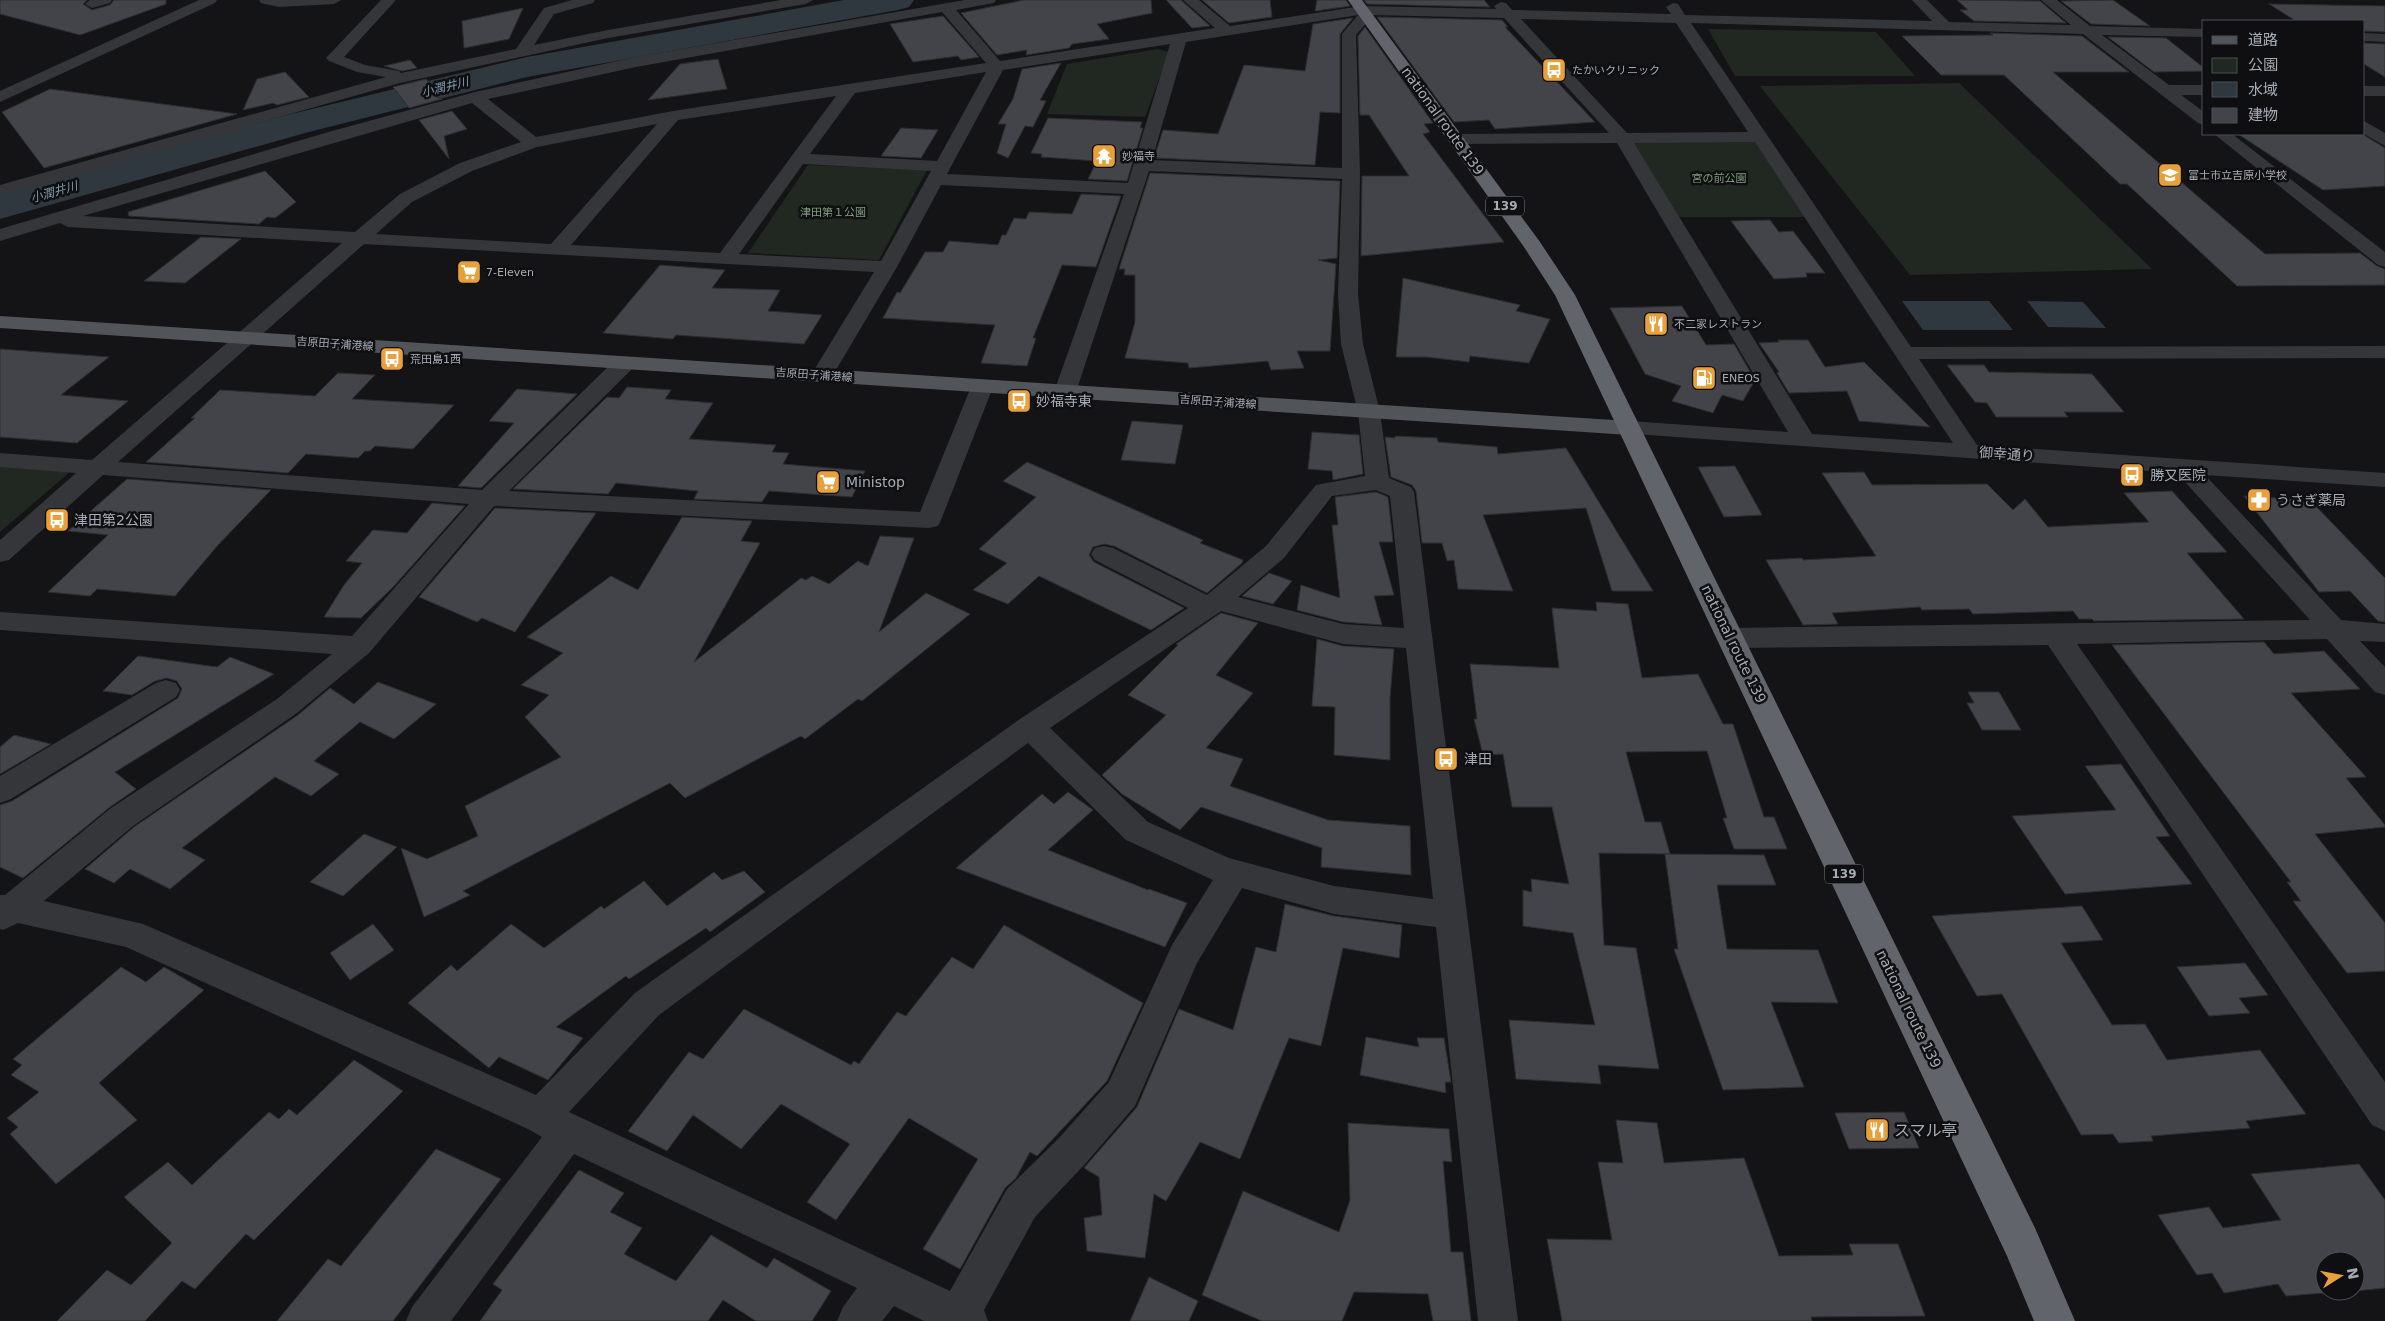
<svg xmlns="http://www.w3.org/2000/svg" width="2385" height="1321" viewBox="0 0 2385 1321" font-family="'DejaVu Sans','Noto Sans JP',sans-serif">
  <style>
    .green { fill: #202821 }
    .water { fill: #2e383e }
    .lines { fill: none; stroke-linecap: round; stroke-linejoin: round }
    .river { fill: #2e383e; fill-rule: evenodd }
    .building { fill: #434449; stroke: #2e2e31 }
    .minor { fill: #35363a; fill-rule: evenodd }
    .major { fill: #515459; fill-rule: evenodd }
    .highway { fill: #61656b; fill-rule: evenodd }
    .labels { text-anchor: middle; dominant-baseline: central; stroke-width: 5; stroke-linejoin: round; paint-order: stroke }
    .far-poi-label { font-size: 11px; fill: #a6acb5; stroke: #0f0f11; text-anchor: start }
    .far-park-label { font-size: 11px; fill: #7f9f7e; stroke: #0f0f11 }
    .far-street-label { font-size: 11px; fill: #a6acb5; stroke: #0f0f11 }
    .far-water-label { font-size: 12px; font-style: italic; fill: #7f9caf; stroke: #0f0f11 }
    .shield { fill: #0f0f11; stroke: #797d84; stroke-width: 1 }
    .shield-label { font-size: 12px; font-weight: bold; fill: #a6acb5 }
    .street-label { font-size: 14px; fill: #a6acb5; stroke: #0f0f11 }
    .poi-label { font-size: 14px; fill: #a6acb5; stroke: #0f0f11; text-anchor: start }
    .near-poi-label { font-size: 16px; fill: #a6acb5; stroke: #0f0f11; text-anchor: start }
  </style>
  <rect width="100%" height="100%" fill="#141416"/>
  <!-- green -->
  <path class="green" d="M1708 29 1876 32 1915 76H1735Z
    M1158 49 1169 52 1145 117 1047 114 1067 64Z
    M1959 83 2152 269 1910 275 1760 86Z
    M1628 139 1757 140 1815 217H1678Z
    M808 165 927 170 879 260 748 253Z
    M0 465 71 471 0 532Z"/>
  <!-- water -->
  <path class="water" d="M1902 301H1989L2013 330H1923Z
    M2027 301 2083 302 2106 328 2048 327Z"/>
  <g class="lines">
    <!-- river -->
    <path class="river" d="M844 0H914L909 7 898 10 527 77 305 133 0 219V194L279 117 527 57Z"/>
  </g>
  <!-- building -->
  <path class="building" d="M0 0H87L83 4 92 10 110 5 114 0H166V4L80 35 0 14Z
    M1024 0H1151L1152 13 1097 24 1109 39 1072 44 1069 48 1026 55 1027 50 997 55 961 13Z
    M1166 0H1181L1210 26 1192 28Z
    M1202 0H1270L1272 17 1229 23Z
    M1317 0H1346L1350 6 1315 11Z
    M1364 0H1484L1490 7 1367 4Z
    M1957 0 2040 1 2066 23 1974 21 1960 10H1968Z
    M2113 0 2150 26 2091 24 2061 1Z
    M2269 4 2385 6V32L2364 31V21H2296Z
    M523 8 509 39 464 48 462 21Z
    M943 16 979 57 961 60 958 56 913 62 890 24Z
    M1377 17 1502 20 1508 27H1505L1595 122 1495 129 1489 120 1454 122Z
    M1353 18 1340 34V113L1320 112 1315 165 1154 158 1163 130 1218 134 1244 65 1305 71 1313 24Z
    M1365 27 1433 123 1424 124 1430 132 1423 134 1504 242 1361 256 1362 176H1409L1369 115H1360L1358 36Z
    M1990 33 2082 36 2129 72H2053L2265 254 2360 253 2377 266 2385 269V285L2237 286 2127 184H2120L2004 75H1941L1902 36 1993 35Z
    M2108 37 2166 38 2204 68V71L2154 72Z
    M2364 43 2385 44V77L2364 64Z
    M718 59 727 89 648 100 680 64Z
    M410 60 417 68 402 71 384 66Z
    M1061 63 1040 100 1046 101 1033 127 1025 126 1008 158 997 153 1006 124H998L1013 99 1022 69Z
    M285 72 309 97 277 105 273 103 243 110 257 79Z
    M426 79 434 89 436 97 442 99 409 108 393 87Z
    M50 89 237 114 44 168 2 112Z
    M452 111 467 129 444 136 449 159 419 120Z
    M1048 118 1142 122 1140 128H1143L1127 181 1088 179 1097 161 1041 157 1042 154 1031 153Z
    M901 128 938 130 921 158 881 156Z
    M2238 134H2362L2385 148V186L2323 190Z
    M265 171 296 202 275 218 267 217 259 224 129 216 128 212Z
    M1150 173 1340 181 1337 258 1318 260 1336 264 1330 351H1297L1304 368 1271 370 1268 361 1189 368 1188 363 1125 358 1135 322V275H1124L1125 269H1119Z
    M1081 194 1121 196 1096 267 1062 265 1033 338H1036L1027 366 981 363 995 325 883 318 897 292 900 293 925 252H943L949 241 998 245 1002 235H1006L1014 218 1026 219 1029 212 1072 214Z
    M1770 220 1779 232 1793 231 1825 273H1806L1807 277 1774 279 1731 221Z
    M201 237 241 239 185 283 144 281Z
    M660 265 725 270 712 288 780 290 768 311 822 315 804 344 676 335 673 339 603 333Z
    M1403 278 1520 305 1516 311 1550 319 1529 363 1470 356 1469 362 1427 357H1396Z
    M1682 306 1706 345 1734 344 1755 380 1743 401 1722 395 1713 413 1672 401 1681 386 1645 374 1610 308Z
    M1778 340H1808L1825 367 1864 362 1930 427 1859 421 1847 391 1789 393 1777 373 1779 372 1759 343 1779 342Z
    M0 349 109 357 61 395 128 401 77 443 0 437Z
    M1947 365H1984L1989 372 2092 374 2124 412H2064L2068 417H1996L1987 403 1975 402Z
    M338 373 375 375 352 399 454 405 413 449 375 446 370 451H365L358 458 306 454 288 473 146 462 195 418H191L220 390 315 396Z
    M627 387 671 390 665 399 713 403 689 439 776 445 772 452 789 453 783 464 865 471 852 497 769 491 762 502 694 499 698 491 616 483 608 494 513 489 607 397 619 398Z
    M517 389 577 394 481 488 458 486 514 423 489 421Z
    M1132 421 1183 425 1175 464 1121 460Z
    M1312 432 1359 435 1363 474 1333 480 1332 471 1308 469Z
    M1395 436 1437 438 1438 442 1497 447 1498 454 1566 448 1653 591H1612L1586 508 1483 515 1513 591 1458 589 1454 560 1447 561 1442 543H1422L1416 491 1412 485 1391 477 1385 437 1395 438Z
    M1027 462 1203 540 1200 543 1243 560 1242 563 1207 593 1114 546 1104 544 1093 547 1089 555 1094 562 1184 608 1151 630 1039 576 1008 604 973 590 1007 563 979 549 1036 497 1003 481Z
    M1735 466 1762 515 1724 517 1698 467Z
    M1864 472 1872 485 1987 484 2013 510 2025 499 2048 527 2149 522 2124 493 2172 491 2227 552 2187 553 2244 619 2094 621 2092 619H2079L2073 611 1973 614 1969 609 1922 610 1920 607 1832 613 1838 624 1803 625 1766 560 1802 558 1803 560 1876 556 1822 473Z
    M127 479 271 490 218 545 175 596 97 589 90 596 48 592 108 535 68 531Z
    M1376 492 1388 497 1393 542H1379L1394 595 1374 596 1382 625 1343 622 1297 610 1301 585 1340 598 1332 525H1338L1335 497Z
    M2244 496 2310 500 2385 578V622L2378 621 2350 591 2319 592Z
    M432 503 465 506 394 586 361 618 324 617 344 585 362 563 346 561 373 530 407 533Z
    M495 508 596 513 515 632 482 618 477 622 419 597Z
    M682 517 752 521 741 541 760 543 694 662 801 578 806 580 812 576 829 584 858 561 868 566 880 536 914 538 879 632 926 593 970 614 862 701 858 699 805 739 801 736 685 798 670 783 463 891 470 895 424 917 401 848 427 859 478 836 465 806 561 757 525 717 549 695 521 685 563 653 527 637 611 576 638 590Z
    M1269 573 1292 581 1273 604 1242 596Z
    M1596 602 1628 604 1642 678 1698 674 1723 724H1733L1764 817H1774L1787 849H1734L1723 818H1727L1707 751 1626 752 1645 822H1661L1670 854 1599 853 1604 945 1636 948 1659 1069 1598 1065 1601 1084 1516 1079 1509 1020 1595 1025 1573 933 1523 926V890L1532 892 1531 879 1569 884 1552 807H1512L1503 754 1483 755 1474 719H1477L1470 664 1559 668 1552 608 1597 611Z
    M1221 613 1258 623 1216 675 1253 693 1206 748 1243 759 1230 786 1328 820 1410 826 1411 875 1321 867 1322 848 1201 807 1180 830 1122 794 1102 775 1166 715 1128 695 1178 645 1176 644Z
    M1317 639 1343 646 1394 649 1390 698V760L1334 755 1335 707 1312 706Z
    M2264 642 2274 654 2324 651 2360 689 2291 693 2366 777 2346 778 2385 825V827L2315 834 2385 923V971L2347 973 2293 901H2301L2287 882H2291L2112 645Z
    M138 656 217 667 230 657 274 674 115 772 136 789 110 807 23 878 0 867V805L12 801 178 698 182 689 177 681 167 678 155 681 132 695 103 691Z
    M378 682 436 704 394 739 360 722 314 761 339 774 311 796 275 777 182 848 205 860 170 889 130 869 114 883 85 869 134 827 298 715 330 688 354 704Z
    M1968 692H1999L2021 730H1982L1967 703H1974Z
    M14 735 51 744 0 774V747Z
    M2121 764 2170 836 2156 837 2192 884 2065 894 2012 816 2116 810 2085 766Z
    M1068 792 1093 810 1048 850 1148 890 1149 889 1187 903 1165 947 956 868 1042 794 1054 804Z
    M364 834 397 847 343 896 310 882Z
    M1665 854 1764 855 1776 885H1717L1727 949 1818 950 1838 1003 1771 1002 1804 1087 1723 1090 1674 949H1678Z
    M744 871 765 892 710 932 706 928 629 979 626 976 556 1027 583 1038 548 1080 499 1057 489 1068 408 1003 451 965 457 971 511 924 544 948 601 906 604 909 644 881 667 906 714 872 722 880Z
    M1285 904 1334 916 1402 925 1399 958 1343 948 1321 1046 1289 1038 1240 1159 1200 1142 1166 1201 1154 1194 1145 1258 1087 1251 1084 1218 1102 1215 1099 1177 1084 1168 1137 1107 1179 1009 1233 1030 1256 947 1276 952Z
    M2082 906 2103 940 2061 943 2112 1025 2145 1024 2167 1060 2260 1050 2306 1114 2246 1121 2250 1128 2151 1136 2153 1141 2119 1143 2113 1134 2081 1135 2002 994 1977 996 1932 916Z
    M373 924 394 950 350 980 330 953Z
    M1004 925 1143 1003 1107 1081 1037 1156 1030 1152 1016 1178 1005 1188 960 1269 923 1249 978 1159 909 1118 836 1220 807 1202 850 1144 781 1104 741 1149 693 1115 667 1151 628 1131 689 1052 703 1059 744 1009 851 1065 854 1061 859 1064 897 1012 906 1016 952 957 973 969Z
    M2245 963 2268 995 2239 998 2250 1013 2209 1016 2177 967Z
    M121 967 146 982 164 967 204 990 99 1083 137 1120 56 1184 10 1134 18 1127 7 1118 39 1092 11 1075 22 1065 13 1059Z
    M1366 1037 1419 1047 1417 1038H1444L1451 1082H1445L1446 1093 1360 1075Z
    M354 1060 403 1091 254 1240 246 1234 195 1289 182 1281 145 1321H57L107 1270 131 1285 172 1243 124 1197 168 1162 192 1185 269 1112 279 1119 289 1109 297 1115Z
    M1904 1112 1919 1148 1849 1149 1835 1113Z
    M1616 1120 1657 1123 1664 1163 1744 1158 1779 1256 1853 1255 1849 1244H1898L1925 1316 1811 1317 1812 1321H1562L1547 1239 1612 1240 1598 1162 1623 1163Z
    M1348 1123 1449 1129 1452 1162 1443 1161 1451 1252H1463L1471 1321H1433L1428 1294 1354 1292 1342 1321H1262L1202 1295 1243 1191 1339 1232 1350 1200Z
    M436 1149 501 1179 393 1321H277L328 1259 341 1266Z
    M2359 1164 2385 1200V1288L2355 1291V1261H2325V1291H2350L2286 1296 2278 1284 2224 1293 2212 1273 2197 1275 2158 1215 2209 1207 2223 1228 2281 1220 2251 1174Z
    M579 1170 624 1193 610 1212 642 1228 624 1254 676 1281 711 1235 767 1268 774 1258 831 1291 812 1321H756L723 1300 708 1321H480L502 1290 493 1284Z
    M1149 1277 1198 1301 1189 1321H1130Z"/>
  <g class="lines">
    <!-- minor -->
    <path class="minor" d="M90 0H112L110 3 92 8 85 4Z
      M199 0H217L215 3 0 102V91Z
      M259 0H341L334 4 279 7 261 3Z
      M381 0H396L344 57 365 65 399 71 401 73 516 49 544 8 572 0H595L593 3 554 14 534 45 608 30 781 0H813L806 4 608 38 400 83 0 196V185L386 77 357 72 329 61 326 58Z
      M965 0H996L994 3 956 10 1000 61 1215 28 1183 0H1199L1230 26 1362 6 1496 9 1494 6 1501 2 1506 3 1512 10 1671 14 1666 7 1673 3 1678 4 1685 15 1932 21 1912 0H1927L1949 22 2071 25 2041 0H2057L2090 26 2204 29V37L2102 35 2169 85H2204V95H2181L2204 112V125L2198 123 2083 34 1691 23 1911 347 2385 346V358L1919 359 1977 445 2385 473V487L2205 475 2341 620 2385 624V642L2360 641 2385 667V695L2375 692 2327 639 2077 644 2385 1082V1131L2372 1125 2048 645 1731 648 1721 645 1717 638 1721 631 1731 628 2310 620 2177 473 1621 433 1618 428 1621 423 1629 421 1788 432 1617 143 1457 144 1451 143 1449 139 1451 135 1457 134 1609 133 1504 18 1371 15 1370 19 1356 35 1360 174 1358 294 1363 344 1380 412 1389 478 1411 487 1414 492 1518 1321H1478L1436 927 1334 914 1242 888 1197 963 1135 1106 1085 1164 1035 1217 984 1310 988 1321H924L894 1306 882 1321H837L843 1307 857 1288 574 1154 451 1321H406L412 1307 542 1137 528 1129 126 947 18 923 3 930 0 929V895H5L111 808 277 699 332 654 0 630V612L352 636 469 504 103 475 9 560 0 562V540L76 473 0 467V453L92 460 342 243 68 227 60 223 0 241V229L332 131 475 92 636 57ZM942 12 986 63 673 111 536 137 488 99 636 67ZM1358 15 1342 34V168L1152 160 1186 42ZM1521 19 1676 23 1748 132 1627 133ZM1170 44 1128 183 947 174 1003 70ZM986 72 937 161 810 154 855 93ZM836 96 720 253 571 245 678 120ZM472 103 521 142 460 163 400 194 355 232 83 216ZM657 124 551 244 376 234 412 202 472 171 537 147ZM1755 142 1953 443 1812 434 1634 143ZM803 164 931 171 881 261 739 254ZM1149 171 1342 179 1338 294 1341 344 1358 412 1365 476 1316 485 1266 546 1207 595 1113 548 1104 546 1095 548 1091 554 1095 560 1188 608 1020 719 635 993 536 1095 143 924 44 901 133 826 297 713 369 653 494 506 929 528 938 526 941 520 993 387 990 382 982 380 974 382 971 387 920 512 509 491 633 368 636 363 633 358 625 357 617 358 482 490 118 462 364 244 874 272 811 375 814 380 822 382 830 380 833 375 897 267 941 185 1124 194 1054 392 1057 397 1065 399 1073 397 1076 392ZM1376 490 1390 496 1404 628 1343 624 1238 597 1284 558 1332 496ZM1221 611 1343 644 1406 648 1433 899 1334 886 1229 858 1148 822 1050 728ZM1028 743 1126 840 1213 880 1172 945 1109 1082 1059 1138 1007 1189 950 1291 569 1112 659 1015Z
      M2364 33 2385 34V42L2364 41Z
      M2364 86H2385V96H2364Z
      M2364 121 2385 133V146L2364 134Z
      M2214 134H2232L2385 252V267L2378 265Z
      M166 680 176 683 180 690 176 697 11 799 0 803V776L156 683Z"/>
    <!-- major -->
    <path class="major" d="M0 316 1629 421 1637 423 1640 428 1637 433 1629 435 0 328Z"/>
    <!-- highway -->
    <path class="highway" d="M1348 0H1362L1540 242 1575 295 2035 1228 2075 1321H2034L2007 1256 1555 295 1524 247Z"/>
  </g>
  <!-- icons -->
  <defs>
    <symbol id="bus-square" viewBox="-11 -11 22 22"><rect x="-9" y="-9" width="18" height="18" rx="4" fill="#e8a03a" stroke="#0f0f11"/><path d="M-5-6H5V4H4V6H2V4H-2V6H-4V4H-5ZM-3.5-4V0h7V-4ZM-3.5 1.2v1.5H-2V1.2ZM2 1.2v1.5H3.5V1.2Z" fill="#fff"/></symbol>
    <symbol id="temple-square" viewBox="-11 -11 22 22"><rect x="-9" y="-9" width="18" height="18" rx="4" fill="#e8a03a" stroke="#0f0f11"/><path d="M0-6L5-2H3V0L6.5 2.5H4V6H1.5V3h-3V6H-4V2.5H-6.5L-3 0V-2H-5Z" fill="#fff"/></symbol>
    <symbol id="school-square" viewBox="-11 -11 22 22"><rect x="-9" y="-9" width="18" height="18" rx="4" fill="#e8a03a" stroke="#0f0f11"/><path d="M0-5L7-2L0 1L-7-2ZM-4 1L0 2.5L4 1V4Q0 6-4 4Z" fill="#fff"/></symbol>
    <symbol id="supermarket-square" viewBox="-11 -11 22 22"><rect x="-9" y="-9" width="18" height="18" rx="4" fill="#e8a03a" stroke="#0f0f11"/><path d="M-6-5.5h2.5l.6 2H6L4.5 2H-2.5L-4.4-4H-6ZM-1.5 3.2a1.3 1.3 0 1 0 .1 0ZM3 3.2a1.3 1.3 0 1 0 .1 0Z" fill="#fff"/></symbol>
    <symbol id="restaurant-square" viewBox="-11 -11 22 22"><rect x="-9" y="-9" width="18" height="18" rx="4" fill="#e8a03a" stroke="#0f0f11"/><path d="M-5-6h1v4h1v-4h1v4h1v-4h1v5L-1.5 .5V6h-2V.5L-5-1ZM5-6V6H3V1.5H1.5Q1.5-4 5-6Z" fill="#fff"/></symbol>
    <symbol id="fuel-square" viewBox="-11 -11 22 22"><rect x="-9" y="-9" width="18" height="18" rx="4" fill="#e8a03a" stroke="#0f0f11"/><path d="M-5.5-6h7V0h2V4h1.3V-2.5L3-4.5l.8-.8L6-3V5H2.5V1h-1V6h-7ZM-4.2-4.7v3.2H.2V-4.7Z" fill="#fff"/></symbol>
    <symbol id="pharmacy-square" viewBox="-11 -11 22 22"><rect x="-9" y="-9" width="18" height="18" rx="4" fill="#e8a03a" stroke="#0f0f11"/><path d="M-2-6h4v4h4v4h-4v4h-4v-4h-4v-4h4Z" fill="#fff"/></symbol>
  </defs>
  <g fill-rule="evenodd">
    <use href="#bus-square" x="1540" y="56" width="28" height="28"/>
    <use href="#temple-square" x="1090" y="142" width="28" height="28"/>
    <use href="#school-square" x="2156" y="161" width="28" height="28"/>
    <use href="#supermarket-square" x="455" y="258" width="28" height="28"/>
    <use href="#restaurant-square" x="1642" y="310" width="28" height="28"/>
    <use href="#bus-square" x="378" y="345" width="28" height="28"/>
    <use href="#fuel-square" x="1690" y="364" width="28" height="28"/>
    <use href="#bus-square" x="1005" y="387" width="28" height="28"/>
    <use href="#bus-square" x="2118" y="461" width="28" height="28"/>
    <use href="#supermarket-square" x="814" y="468" width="28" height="28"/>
    <use href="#pharmacy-square" x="2245" y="486" width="28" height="28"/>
    <use href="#bus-square" x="43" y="506" width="28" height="28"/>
    <use href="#bus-square" x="1432" y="745" width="28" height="28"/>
    <use href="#restaurant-square" x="1863" y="1116" width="28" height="28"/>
  </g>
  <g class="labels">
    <!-- far-poi labels -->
    <g class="far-poi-label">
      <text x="1572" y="70">たかいクリニック</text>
      <text x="1122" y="156">妙福寺</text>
      <text x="2188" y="175">富士市立吉原小学校</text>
      <text x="486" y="272">7-Eleven</text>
      <text x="1674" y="324">不二家レストラン</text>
      <text x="410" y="359">荒田島1西</text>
      <text x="1722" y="378">ENEOS</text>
    </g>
    <!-- far-park labels -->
    <g class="far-park-label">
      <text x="1719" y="178">宮の前公園</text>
      <text x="833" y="212">津田第１公園</text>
    </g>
    <!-- far-street labels -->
    <g class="far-street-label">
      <text transform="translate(335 344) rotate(4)">吉原田子浦港線</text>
      <text transform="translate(814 375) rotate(4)">吉原田子浦港線</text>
      <text transform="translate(1218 402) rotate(4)">吉原田子浦港線</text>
    </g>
    <!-- far-water labels -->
    <g class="far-water-label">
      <text transform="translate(445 87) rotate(-14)">小潤井川</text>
      <text transform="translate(54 192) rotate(-16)">小潤井川</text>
    </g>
    <!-- shield labels -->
    <g class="shield">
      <rect x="1486" y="196.5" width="38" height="19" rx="4"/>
      <rect x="1825" y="864.5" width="38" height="19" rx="4"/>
    </g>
    <g class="shield-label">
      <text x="1505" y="206">139</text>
      <text x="1844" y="874">139</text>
    </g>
    <!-- street labels -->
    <g class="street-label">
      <text transform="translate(1443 121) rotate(54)">national route 139</text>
      <text transform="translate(2007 454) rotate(4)">御幸通り</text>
      <text transform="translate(1734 644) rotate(64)">national route 139</text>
      <text transform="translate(1909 1009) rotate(64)">national route 139</text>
    </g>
    <!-- poi labels -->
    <g class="poi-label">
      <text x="1036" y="401">妙福寺東</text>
      <text x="2150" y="475">勝又医院</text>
      <text x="846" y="482">Ministop</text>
      <text x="2276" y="500">うさぎ薬局</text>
      <text x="74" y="520">津田第2公園</text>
      <text x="1464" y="759">津田</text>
    </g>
    <!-- near-poi labels -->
    <g class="near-poi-label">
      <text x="1894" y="1130">スマル亭</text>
    </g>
  </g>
  <!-- legend -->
  <rect x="2202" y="20" width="162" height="115" fill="#0f0f11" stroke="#4b4e53"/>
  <rect x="2212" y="36" width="25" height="8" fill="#515459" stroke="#4b4e53"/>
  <text x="2248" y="45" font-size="15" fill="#a6acb5">道路</text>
  <rect x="2212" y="58" width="25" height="15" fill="#202821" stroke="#4b4e53"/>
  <text x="2248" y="70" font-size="15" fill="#a6acb5">公園</text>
  <rect x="2212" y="82" width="25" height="15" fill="#2e383e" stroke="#4b4e53"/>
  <text x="2248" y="95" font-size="15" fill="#a6acb5">水域</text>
  <rect x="2212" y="108" width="25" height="15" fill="#434449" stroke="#4b4e53"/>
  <text x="2248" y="120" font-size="15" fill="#a6acb5">建物</text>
  <!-- north arrow -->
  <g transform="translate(2340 1276) rotate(79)"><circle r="24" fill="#0f0f11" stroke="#4b4e53"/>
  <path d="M0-4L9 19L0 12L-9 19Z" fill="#e8a03a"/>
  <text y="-8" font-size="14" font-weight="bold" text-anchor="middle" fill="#a6acb5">N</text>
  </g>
</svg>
